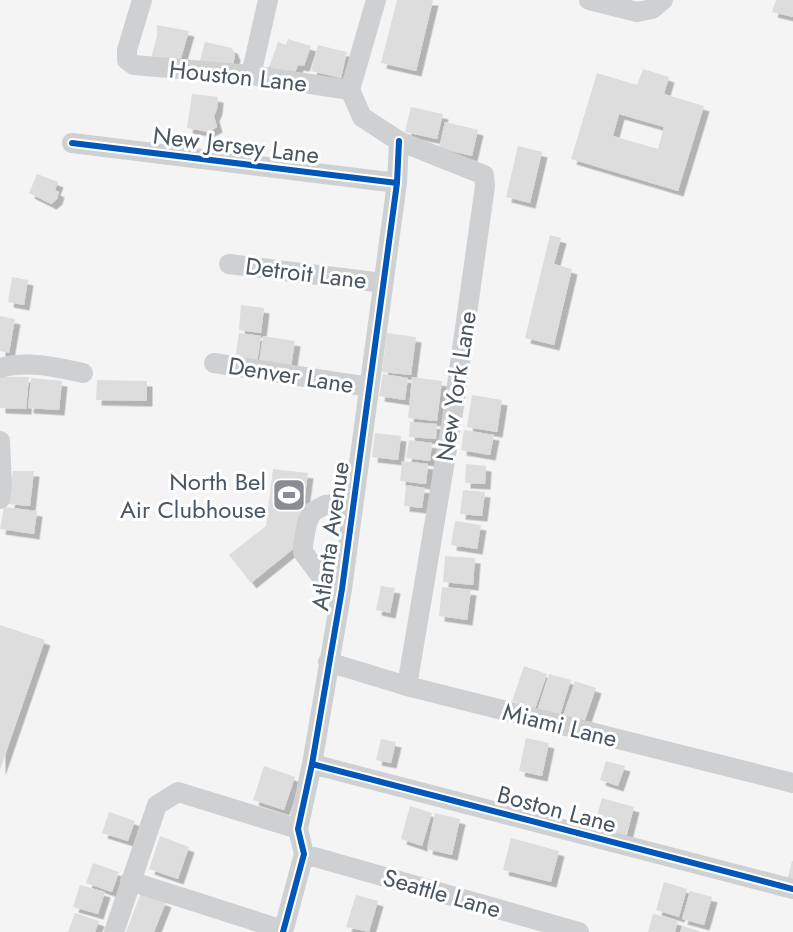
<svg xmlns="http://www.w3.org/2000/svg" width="793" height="932" viewBox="0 0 793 932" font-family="Jost,sans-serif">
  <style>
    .building { fill: #ddddde; fill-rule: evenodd; filter: url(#shadow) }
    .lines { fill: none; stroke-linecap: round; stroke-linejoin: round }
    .minor { stroke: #ced0d2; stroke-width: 20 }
    .cycleway-casing { stroke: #fff; stroke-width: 10 }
    .cycleway { stroke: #0057b8; stroke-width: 6 }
    .labels { text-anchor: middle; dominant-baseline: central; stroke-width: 6; stroke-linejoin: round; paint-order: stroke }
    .street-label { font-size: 24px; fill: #4a5661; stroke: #fff }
    .poi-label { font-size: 24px; fill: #4a5661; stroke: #fff; text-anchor: end }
  </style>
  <defs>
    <filter id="shadow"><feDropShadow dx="5.5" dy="5.5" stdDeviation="0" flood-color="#0004"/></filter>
  </defs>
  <rect width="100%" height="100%" fill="#f4f4f4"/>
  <!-- building -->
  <path class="building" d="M397 0H433L416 71 381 63Z
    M776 0H793V17L772 12Z
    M157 25 189 31 179 65 151 58 157 36Z
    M288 39 311 46 304 66 298 65 294 75 268 70 278 42 286 45Z
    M205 42 232 48 235 55 233 65 199 64Z
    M318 45 347 52 341 78 311 71Z
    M643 69 669 77 664 94 704 106 678 191 571 159 597 73 637 85ZM619 114 664 127 658 149 613 136Z
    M192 94 218 97 217 109 214 116 217 127 208 132 187 128Z
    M411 107 443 114 437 139 405 132Z
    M445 122 478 130 472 156 439 148Z
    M518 146 542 152 530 203 506 197Z
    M37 174 58 182 55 190 59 192 57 199 51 204 29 193Z
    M550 235 561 238 554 264 572 269 554 345 525 338Z
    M12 277 28 280 24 305 8 302Z
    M241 305 264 308 261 333 239 330Z
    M0 316 15 319 9 353 0 351Z
    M239 333 261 336 257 363 235 360Z
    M387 333 416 337 411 375 382 372Z
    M263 336 295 341 290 374 258 369Z
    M383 374 408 378 405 400 379 396Z
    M0 377H29L26 409 0 408Z
    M412 377 442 381 437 421 408 418Z
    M31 378 62 381 59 410 28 408Z
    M97 380 147 381V401L96 400Z
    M472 395 502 400 497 432 467 427Z
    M410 422 437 424 436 439 409 437Z
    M464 430 494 435 490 455 461 450Z
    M375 433 401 436 398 460 372 457Z
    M409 440 432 443 430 461 406 458Z
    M402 461 428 464 426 484 400 481Z
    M466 464 486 466 485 484 465 483Z
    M273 469 308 473 298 545 251 583 229 555 266 526Z
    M13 471H34L30 506 9 504Z
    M406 485 425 488 422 508 404 506Z
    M463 490 485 492 482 516 460 514Z
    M4 507 37 511 34 534 0 529Z
    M455 521 481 525 477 549 451 545Z
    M445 556 475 558 473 585 443 582Z
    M381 586 395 588 390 613 376 610Z
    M442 587 471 590 467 620 439 616Z
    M0 625 45 640 0 770Z
    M524 666 547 674 535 709 512 701Z
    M549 674 571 680 560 715 538 708Z
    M575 681 596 688 584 723 563 716Z
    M526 738 549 743 542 776 519 771Z
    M381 739 396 742 391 763 376 760Z
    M606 761 625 766 618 786 600 780Z
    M264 766 295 777 284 810 253 800Z
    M602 798 634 807 625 842 592 833Z
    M410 806 432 813 422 846 401 839Z
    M109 812 135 821 128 841 102 833Z
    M435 813 460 819 452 855 427 849Z
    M160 836 189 847 178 879 149 869Z
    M511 838 559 851 551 882 503 870Z
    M792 861H793V886L786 885Z
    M93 863 119 872 112 892 86 883Z
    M664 882 687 889 679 917 656 910Z
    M80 885 105 892 98 914 73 907Z
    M690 891 712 897 704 925 682 919Z
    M141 893 166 902 154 932H126Z
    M356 895 378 901 369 932 346 927Z
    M75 913 99 921 95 932H68Z
    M653 914 678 921 675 932H648Z
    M682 926 699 931V932H680Z"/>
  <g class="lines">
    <!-- minor -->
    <path class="minor" d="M142 0 127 50V60L134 65 251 75 350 90
      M376 0 350 90 362 117 399 141 484 175 485 186 453 413 407 686
      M589 0 637 12 652 9 663 0
      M251 75 268 0
      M72 143 397 183
      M229 264 383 283
      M214 363 369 387
      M0 368C27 360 56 367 83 373
      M0 441 2 485 0 499
      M342 589 320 575 303 552V545L307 523 312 512 325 505 353 502
      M328 662 407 686 793 783
      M312 764 793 889
      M304 854 579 932
      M130 881 283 930
      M114 932 157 805 178 792 298 829
      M283 932 304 854 298 829 312 764 342 589 397 183 399 141"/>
    <defs>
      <path id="cycleway" d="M72 143 397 183
        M312 764 793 889
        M283 932 304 854 298 829 312 764 342 589 397 183 399 141"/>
    </defs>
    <!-- cycleway casing -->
    <use href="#cycleway" class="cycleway-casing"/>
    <!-- cycleway -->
    <use href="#cycleway" class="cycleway"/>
  </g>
  <!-- icons -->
  <defs>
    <symbol id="stadium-square" viewBox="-11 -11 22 22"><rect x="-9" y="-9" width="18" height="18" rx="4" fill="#868d94" stroke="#fff"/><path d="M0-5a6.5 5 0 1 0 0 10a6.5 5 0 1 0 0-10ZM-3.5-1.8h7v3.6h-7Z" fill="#fff"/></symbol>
  </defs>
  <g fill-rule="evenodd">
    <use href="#stadium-square" x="270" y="476" width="38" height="38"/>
  </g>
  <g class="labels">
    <!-- street labels -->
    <g class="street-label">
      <text transform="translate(238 76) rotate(6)">Houston Lane</text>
      <text transform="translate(236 145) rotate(7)">New Jersey Lane</text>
      <text transform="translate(306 273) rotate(7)">Detroit Lane</text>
      <text transform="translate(291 375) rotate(9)">Denver Lane</text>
      <text transform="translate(456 386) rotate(-81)">New York Lane</text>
      <text transform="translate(330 536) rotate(-82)">Atlanta Avenue</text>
      <text transform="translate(560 725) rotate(14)">Miami Lane</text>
      <text transform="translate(557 809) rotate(15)">Boston Lane</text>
      <text transform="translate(442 893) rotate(16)">Seattle Lane</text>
    </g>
    <!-- poi labels -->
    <g class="poi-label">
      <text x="266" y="481">North Bel<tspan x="266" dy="28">Air Clubhouse</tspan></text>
    </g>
  </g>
</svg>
